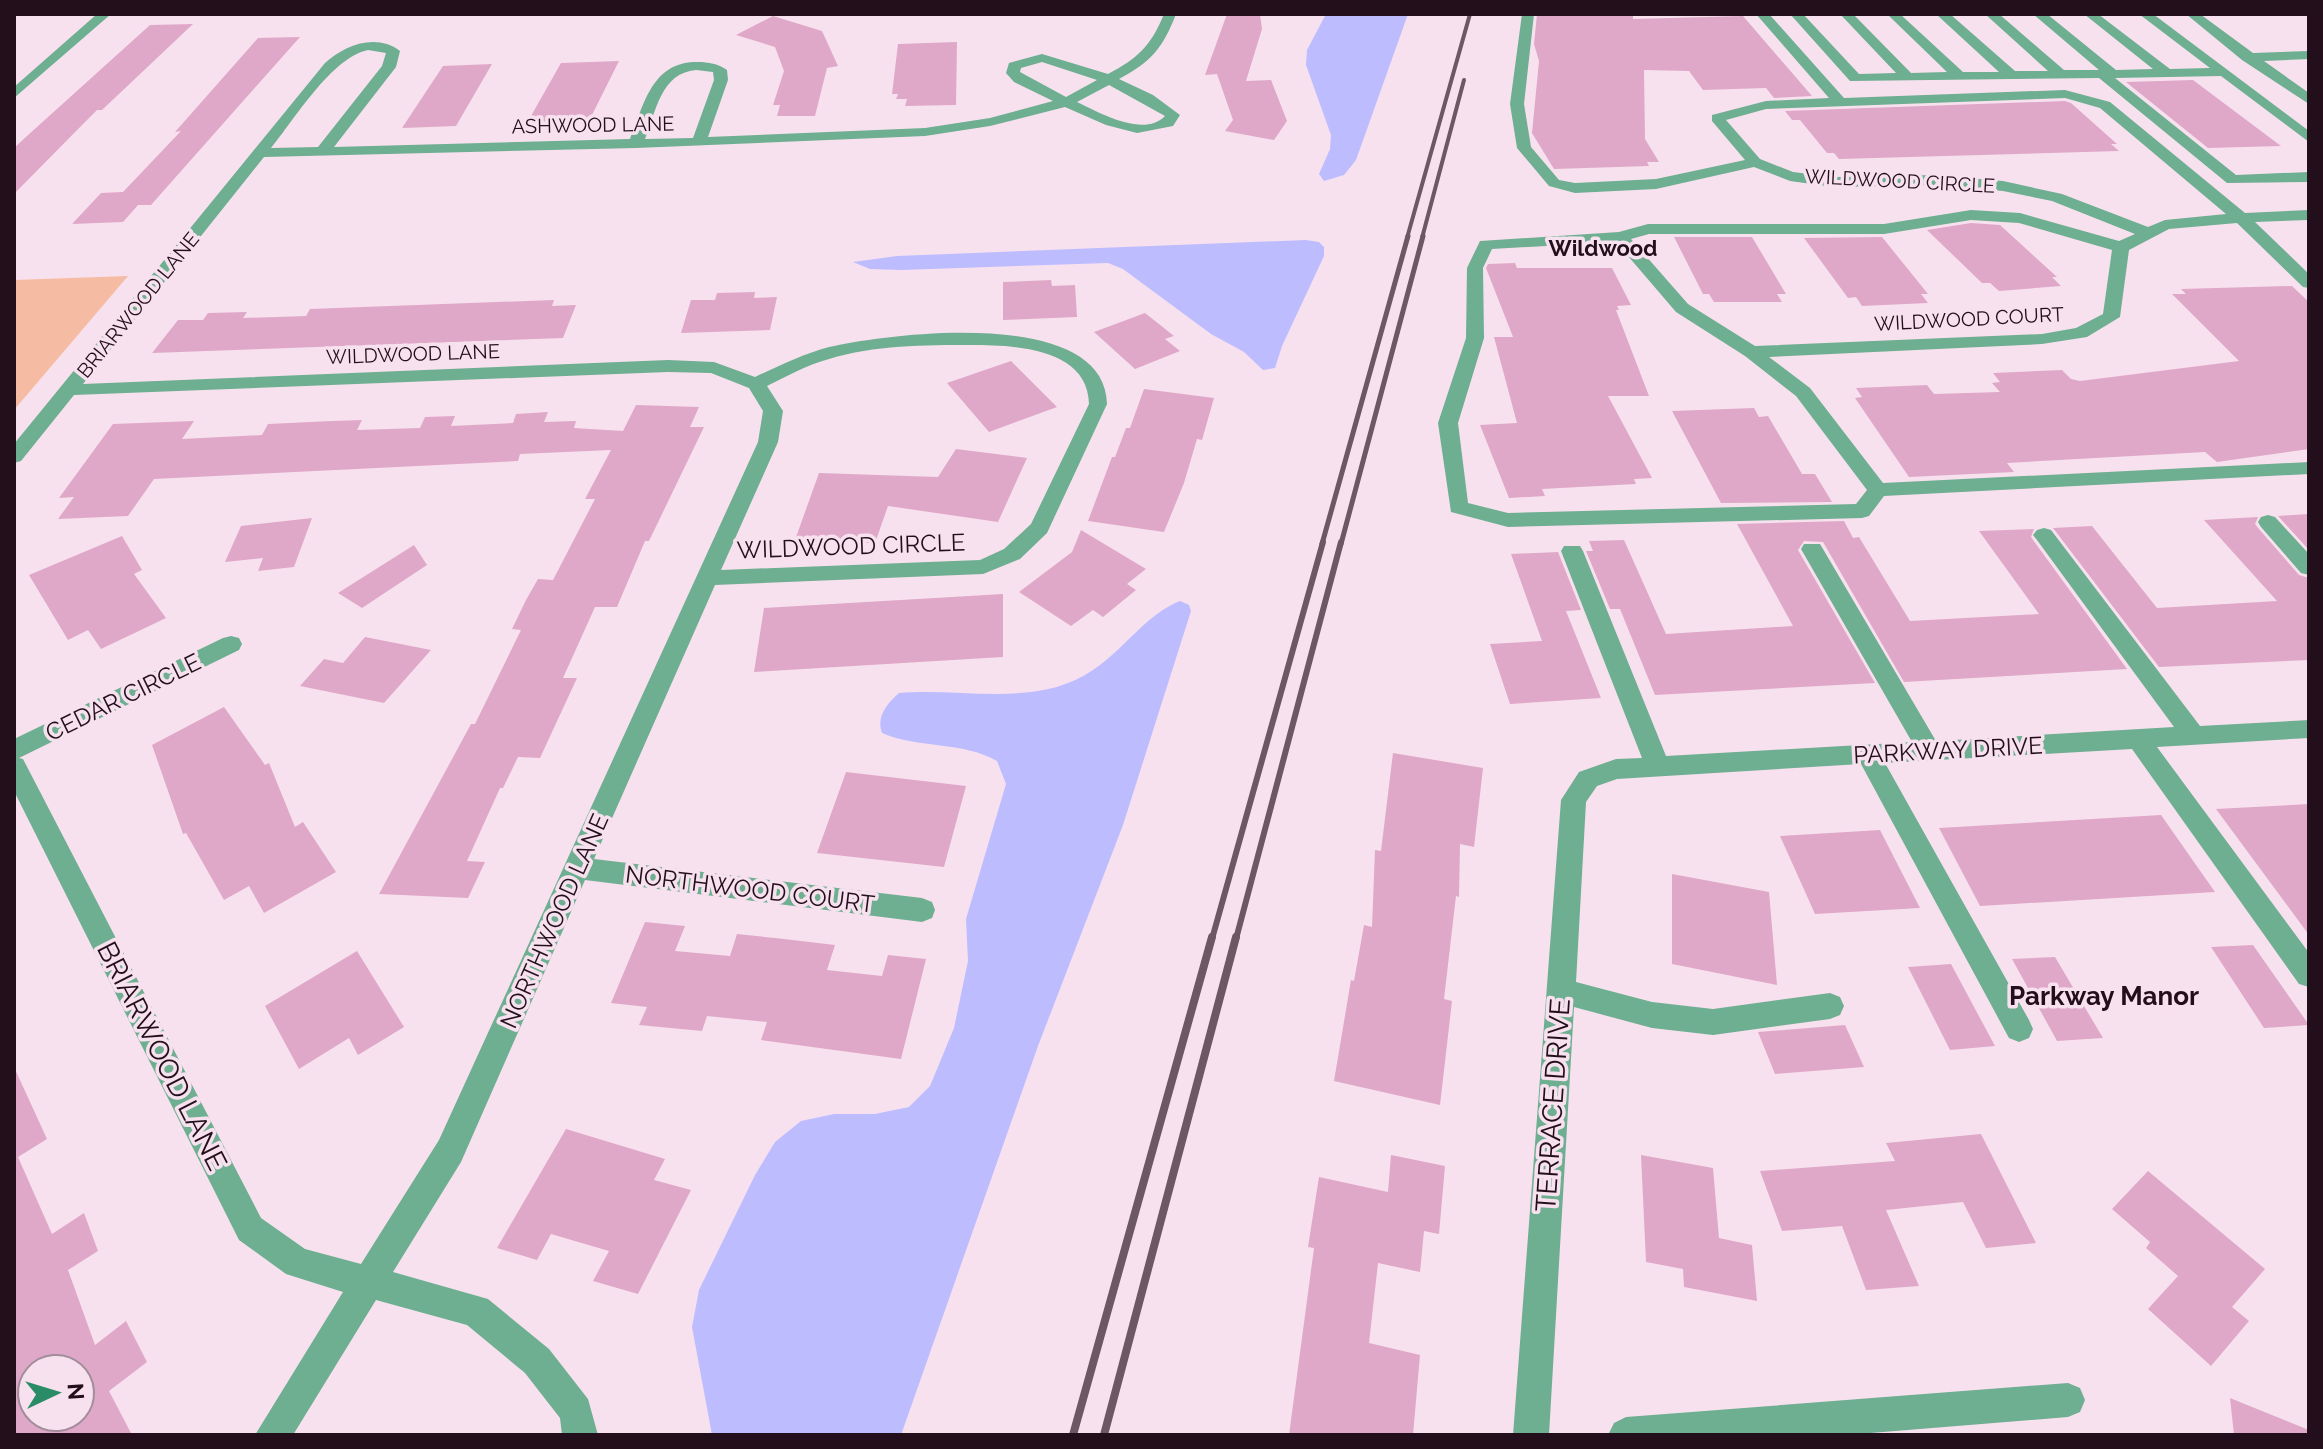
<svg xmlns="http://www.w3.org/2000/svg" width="2323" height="1449" viewBox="0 0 2323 1449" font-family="Raleway,sans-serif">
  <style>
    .green { fill: #f6bba3 }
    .water { fill: #bcbcff }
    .building { fill: #dfa8c8; fill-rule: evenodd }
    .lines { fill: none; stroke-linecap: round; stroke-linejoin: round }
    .minor { fill: #6eae91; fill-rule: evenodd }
    .rail-far3 { stroke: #6c5764; stroke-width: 4 }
    .rail-far2 { stroke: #6c5764; stroke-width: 5 }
    .rail-far1 { stroke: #6c5764; stroke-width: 6 }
    .rail { stroke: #6c5764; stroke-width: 8 }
    .labels { text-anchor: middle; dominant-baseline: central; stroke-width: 7; stroke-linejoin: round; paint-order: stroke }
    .far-street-label { font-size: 20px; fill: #230f1b; stroke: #f8e1ee }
    .far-neighbourhood-label { font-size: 22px; font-weight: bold; fill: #230f1b; stroke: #f8e1ee }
    .street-label { font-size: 24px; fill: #230f1b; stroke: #f8e1ee }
    .neighbourhood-label { font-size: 26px; font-weight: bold; fill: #230f1b; stroke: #f8e1ee }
    .near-street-label { font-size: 28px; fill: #230f1b; stroke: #f8e1ee }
  </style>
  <rect width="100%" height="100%" fill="#f8e1ee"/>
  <!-- green -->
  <path class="green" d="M128 276 14 410V280Z"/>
  <!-- water -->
  <path class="water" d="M1326 14H1408L1356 160 1344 175 1324 181 1319 174 1330 149 1331 135 1306 65 1307 50Z
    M1306 240 1319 242 1324 247V256L1282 346 1275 368 1263 370 1244 352 1211 334 1123 269 1108 263 901 270 870 269 853 262 897 256Z
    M1180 601 1189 605 1191 611 1123 825 1038 1046 901 1435H712L692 1327 699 1290 755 1175 775 1142 801 1121 834 1114H875L909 1107 930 1086 954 1028 968 961 966 919 1006 784 997 761C962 741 919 749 882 733 876 716 887 704 899 693 963 687 1036 709 1093 670 1124 650 1146 614 1180 601Z"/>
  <!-- building -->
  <path class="building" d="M1227 14H1260L1262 29 1246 81 1271 80 1287 121 1274 140 1225 131 1233 120 1217 74 1205 75Z
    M1537 14H1633V19L1743 16 1812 96 1774 98 1766 88 1703 90 1689 71 1644 70 1645 139 1659 162H1647L1649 166 1554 169 1532 133 1539 61 1534 44Z
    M773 16 822 31 838 66 827 68 815 116H777L780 105H773L784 71 775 47 736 35Z
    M193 24 102 110H97L86 121 14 194V148L27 136 150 25Z
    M300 37 151 205H138L123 222 72 224 101 193 123 192 181 131 175 132 258 38Z
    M957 42 956 105 905 106 907 99H896L898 94H892L898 44Z
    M619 61 589 121 527 123 561 63Z
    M492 64 456 126 402 128 443 66Z
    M2193 80 2281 146 2208 148 2126 82Z
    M2065 101 2071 103 2117 144H2111L2119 151 1839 159 1834 153H1827L1800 120H1792L1785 111Z
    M1971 223 2000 225 2057 277H2052L2061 286 1999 291 1990 283H1982L1927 230Z
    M1674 237H1752L1786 294H1777L1782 302H1714L1709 294H1703Z
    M1882 237 1928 294H1921L1928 303 1862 306 1856 297 1848 298 1804 238Z
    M1515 263 1517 268H1612L1631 305 1617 306 1619 310H1616L1649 396H1608L1652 478 1634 479 1636 484 1542 489 1545 496 1509 498 1480 425 1517 423 1494 337H1513L1486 268 1488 264Z
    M1051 280 1052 286 1075 285 1077 317 1003 320V282Z
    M2292 286 2309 302V449L2217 462 2205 452 2007 463 2014 472 1909 477 1855 398 1862 397 1856 388 1927 385 1934 394 2000 392 1992 383 2000 382 1993 373 2062 370 2071 379 2080 381 2239 361 2172 294H2186L2181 289Z
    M755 292 754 298 777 297 770 330 681 333 691 300H715L717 293Z
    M554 300 552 306 576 305 563 338 152 353 178 320H203L208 313 247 312 243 318 306 316 310 309Z
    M1145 313 1174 336 1165 339 1180 351 1135 369 1094 332Z
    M1011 361 1057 407 989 432 947 383Z
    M1144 389 1214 398 1202 440 1197 439 1184 483 1164 532 1088 521 1112 457H1115L1126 428H1130Z
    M636 405 699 407 690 427H704L649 541H645L617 607H595L563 678H577L540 758 518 757 503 788H500L467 861 485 862 468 898 379 894 471 724H475L521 630 512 629 526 600 538 579 553 580 595 499H585L611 450 520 454 518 461 154 479 128 516 58 519 74 497 59 498 113 424 194 421 182 439 262 435 268 424 332 421 362 420 357 430 420 428 425 417 455 416 451 426 513 423 516 414 548 412 544 422 576 421 574 428 623 431Z
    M1754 408 1759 417 1768 416 1802 474H1815L1832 502 1721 503 1672 411Z
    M956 449 1027 458 998 522 888 506 875 543 795 540 819 473 938 477Z
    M2309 514V550L2278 516Z
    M2258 517 2255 524 2259 529 2299 575 2309 578V660L2159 667 2053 528 2092 526 2157 608 2277 601 2204 520Z
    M312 518 294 567 258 571 263 558 225 562 241 526Z
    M1844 521 1853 538 1859 537 1910 621 2039 614 1979 531 2034 529 2031 537 2127 669 1904 682 1823 542 1804 541 1798 550 1875 683 1655 695 1620 609H1610L1586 551H1593L1589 541 1624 540 1666 634 1793 626 1737 524Z
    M1081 530 1146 569 1127 584 1136 590 1103 617 1093 610 1071 626 1019 592 1072 552Z
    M122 536 142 570 134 574 166 618 101 649 88 630 68 640 29 575Z
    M414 545 427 565 362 608 338 593Z
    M1558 552 1581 610 1566 611 1601 698 1510 704 1490 644 1542 641 1511 554Z
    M1003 594V657L754 672 764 608Z
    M365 637 431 650 384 703 300 686 324 659 343 663Z
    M224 707 265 765 269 763 295 827 303 822 336 872 264 913 249 886 224 900 186 833 183 834 152 745Z
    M1393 753 1483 768 1474 847 1460 844 1459 897 1456 896 1444 999 1452 1001 1440 1105 1334 1081 1351 980 1354 981 1364 925 1372 927 1375 850 1381 851Z
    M846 772 966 786 944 867 817 853Z
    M2309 804V935L2216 809Z
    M2161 815 2215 892 1980 906 1939 828Z
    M1880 830 1920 908 1815 914 1780 836Z
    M1672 874 1769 892 1777 985 1672 964Z
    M645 922 685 926 675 951 730 956 737 934 775 938 835 945 827 970 882 976 888 955 926 959 901 1059 761 1040 767 1022 707 1016 702 1031 639 1025 647 1007 611 1003Z
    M2253 945 2309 1025 2264 1028 2211 947Z
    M357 951 404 1027 358 1055 349 1038 299 1069 265 1006Z
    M2055 957 2103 1038 2057 1041 2012 959Z
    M1951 964 1995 1046 1950 1050 1908 967Z
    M1845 1025 1864 1067 1775 1074 1758 1032Z
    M14 1067 47 1139 18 1157 52 1234 84 1213 98 1251 68 1270 95 1345 126 1321 147 1362 109 1391 132 1435H14ZM32 1369H80V1417H32Z
    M566 1129 665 1159 654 1180 691 1190 638 1294 593 1281 609 1251 551 1234 537 1260 497 1248Z
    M1981 1134 2036 1243 1986 1248 1963 1202 1886 1210 1919 1286 1866 1290 1842 1226 1782 1231 1760 1171 1895 1161 1886 1143Z
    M1391 1155 1445 1166 1439 1234 1424 1231 1420 1272 1378 1263 1369 1343 1420 1355 1413 1435H1289L1314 1248 1308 1247 1319 1177 1388 1192Z
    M1641 1155 1713 1168 1719 1238 1752 1245 1757 1301 1684 1287 1683 1269 1646 1262Z
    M2148 1171 2265 1269 2232 1307 2249 1321 2211 1366 2148 1309 2178 1276 2146 1248 2150 1242 2112 1209Z
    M2230 1398 2309 1430V1435H2234Z"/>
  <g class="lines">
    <!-- minor -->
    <path class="minor" d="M97 14H111L14 98V87Z
      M1164 14H1176C1163 48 1151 62 1119 79L1153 95 1180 115 1173 126 1137 133 1106 125 1065 107 990 126 925 136 636 148 264 157 83 384 668 360 714 362 755 377C779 366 803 354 829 347 890 333 1105 306 1107 404L1047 533 1020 559 983 574 715 585 594 859 922 898 932 902 935 910 932 918 922 922 585 880 461 1162 393 1272 488 1299 549 1349 588 1399 598 1435H562L560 1418 525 1373 467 1325 376 1300 293 1435H255L343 1292 286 1274 239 1240 14 791V739L223 638 231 636 239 638 242 644 239 650 19 758 23 759 261 1218 305 1249 361 1264 439 1140 758 442 763 411 749 388 711 373 668 372 74 395 21 461 14 463V444L325 63C345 45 376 33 400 51L396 67 334 147 630 139C644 104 652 61 698 62 708 62 719 64 727 70L728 80 708 137 925 128 990 118 1053 101 1014 82 1006 73 1009 63 1042 54 1108 74C1138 58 1151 46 1164 14ZM368 50 386 53 382 66 318 147 271 148C295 119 331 58 368 50ZM1042 62 1097 80 1066 97 1020 72 1021 68ZM696 70 713 72 714 80 693 138 645 139C656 111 661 73 696 70ZM1109 85 1165 116C1144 138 1100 113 1077 102ZM971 345C1012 345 1088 347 1089 404L1031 524 1004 549 980 560 721 570 778 442 783 411 767 386C787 376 807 365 829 359 874 345 925 345 971 345Z
      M1522 14H1534L1524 104 1531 147 1559 180 1575 183 1656 179 1745 160 1712 121V115L1766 101 1829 98 1756 14H1769L1844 98 2065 90 2110 102 2245 213 2309 210V220L2255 222 2309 274V288L2303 287 2237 223 2169 229 2129 250 2120 317 2087 337 2042 344 1769 357 1810 388 1883 483 2309 462V474L1884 496 1869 516 1862 518 1508 527 1451 512 1438 423 1466 338 1467 268 1480 241 1619 232 1648 224H1884L1971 210 2020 213 2119 241 2135 234 2052 201 2003 191 1935 185 1834 187 1790 181 1754 167 1656 189 1575 193 1549 186 1517 148 1510 104ZM2065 98 2100 108 2226 214 2165 220 2148 227 2062 194 2003 181 1935 175 1834 177 1793 172 1760 159 1726 120 1766 109ZM1971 220 2019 223 2112 250 2103 314 2076 328 2042 334 1755 346 1688 304 1631 239 1649 234H1884ZM1616 242 1676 312 1745 356 1796 396 1867 490 1856 504 1508 513 1468 503 1458 423 1484 338 1483 268 1492 249Z
      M1790 14H1803L1859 74 1896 73 1840 14H1853L1911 73 1947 72 1887 14H1900L1963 72H1999L1936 14H1950L2015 71H2048L1985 14H1999L2064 70H2099L2033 14H2047L2116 70 2153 69 2084 14H2098L2170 69 2210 68 2139 14H2153L2309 131V142L2221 76 2115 78 2236 175 2309 172V182L2227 183 2099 78 1850 81Z
      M2186 14H2200L2253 53 2309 51V59L2264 61 2309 93V104L2242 60Z
      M2268 515 2275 517 2309 554V575L2301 573 2261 527 2258 522 2261 517Z
      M2044 528 2051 530 2200 726 2309 720V738L2157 747 2309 953V987L2299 984 2132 749 1885 763 2029 1020 2033 1029 2029 1038 2019 1042 2009 1038 1861 764 1617 779 1597 786 1586 802 1576 982 1652 1002 1713 1009 1830 993 1840 997 1844 1006 1840 1015 1830 1019 1713 1035 1652 1028 1574 1007 1549 1435H1513L1561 800 1579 772 1616 759 1642 758 1561 551 1564 546H1580L1583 551 1666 756 1912 742 1801 549 1804 544H1820L1936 741 2174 727 2037 540 2033 535 2037 530Z
      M2068 1383 2080 1388 2085 1400 2080 1412 2068 1417 1846 1435H1608L1614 1423 1626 1417Z"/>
    <!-- rail-far3 -->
    <path class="rail-far3" d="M1407 238 1470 14
      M1422 238 1464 80"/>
    <!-- rail-far2 -->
    <path class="rail-far2" d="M1322 544 1408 236
      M1341 544 1423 236"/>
    <!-- rail-far1 -->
    <path class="rail-far1" d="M1212 939 1323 542
      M1236 939 1341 542"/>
    <!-- rail -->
    <path class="rail" d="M1073 1435 1212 937
      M1104 1435 1236 937"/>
  </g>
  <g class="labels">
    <!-- far-street labels -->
    <g class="far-street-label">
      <text transform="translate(593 125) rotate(-1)">ASHWOOD LANE</text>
      <text transform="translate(1900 181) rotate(3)">WILDWOOD CIRCLE</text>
      <text transform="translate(138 305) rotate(-51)">BRIARWOOD LANE</text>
      <text transform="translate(1969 319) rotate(-3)">WILDWOOD COURT</text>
      <text transform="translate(413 354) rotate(-2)">WILDWOOD LANE</text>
    </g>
    <!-- far-neighbourhood labels -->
    <g class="far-neighbourhood-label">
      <text x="1603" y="248">Wildwood</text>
    </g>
    <!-- street labels -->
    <g class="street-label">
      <text transform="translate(851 546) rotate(-2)">WILDWOOD CIRCLE</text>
      <text transform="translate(123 697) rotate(-26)">CEDAR CIRCLE</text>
      <text transform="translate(1948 750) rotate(-3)">PARKWAY DRIVE</text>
      <text transform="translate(750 889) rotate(7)">NORTHWOOD COURT</text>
      <text transform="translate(554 921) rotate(-66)">NORTHWOOD LANE</text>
    </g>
    <!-- neighbourhood labels -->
    <g class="neighbourhood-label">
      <text x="2104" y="996">Parkway Manor</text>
    </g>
    <!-- near-street labels -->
    <g class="near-street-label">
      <text transform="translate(162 1056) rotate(63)">BRIARWOOD LANE</text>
      <text transform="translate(1553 1105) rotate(-86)">TERRACE DRIVE</text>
    </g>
  </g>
  <!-- border -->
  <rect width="2323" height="1449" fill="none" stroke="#230f1b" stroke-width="32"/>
  <!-- north arrow -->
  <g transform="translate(56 1393) rotate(86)"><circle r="38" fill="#f8e1ee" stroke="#a38d9a" stroke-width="2"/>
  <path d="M0-6L14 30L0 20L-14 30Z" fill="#298c67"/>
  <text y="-12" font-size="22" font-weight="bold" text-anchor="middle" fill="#230f1b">N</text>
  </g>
</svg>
